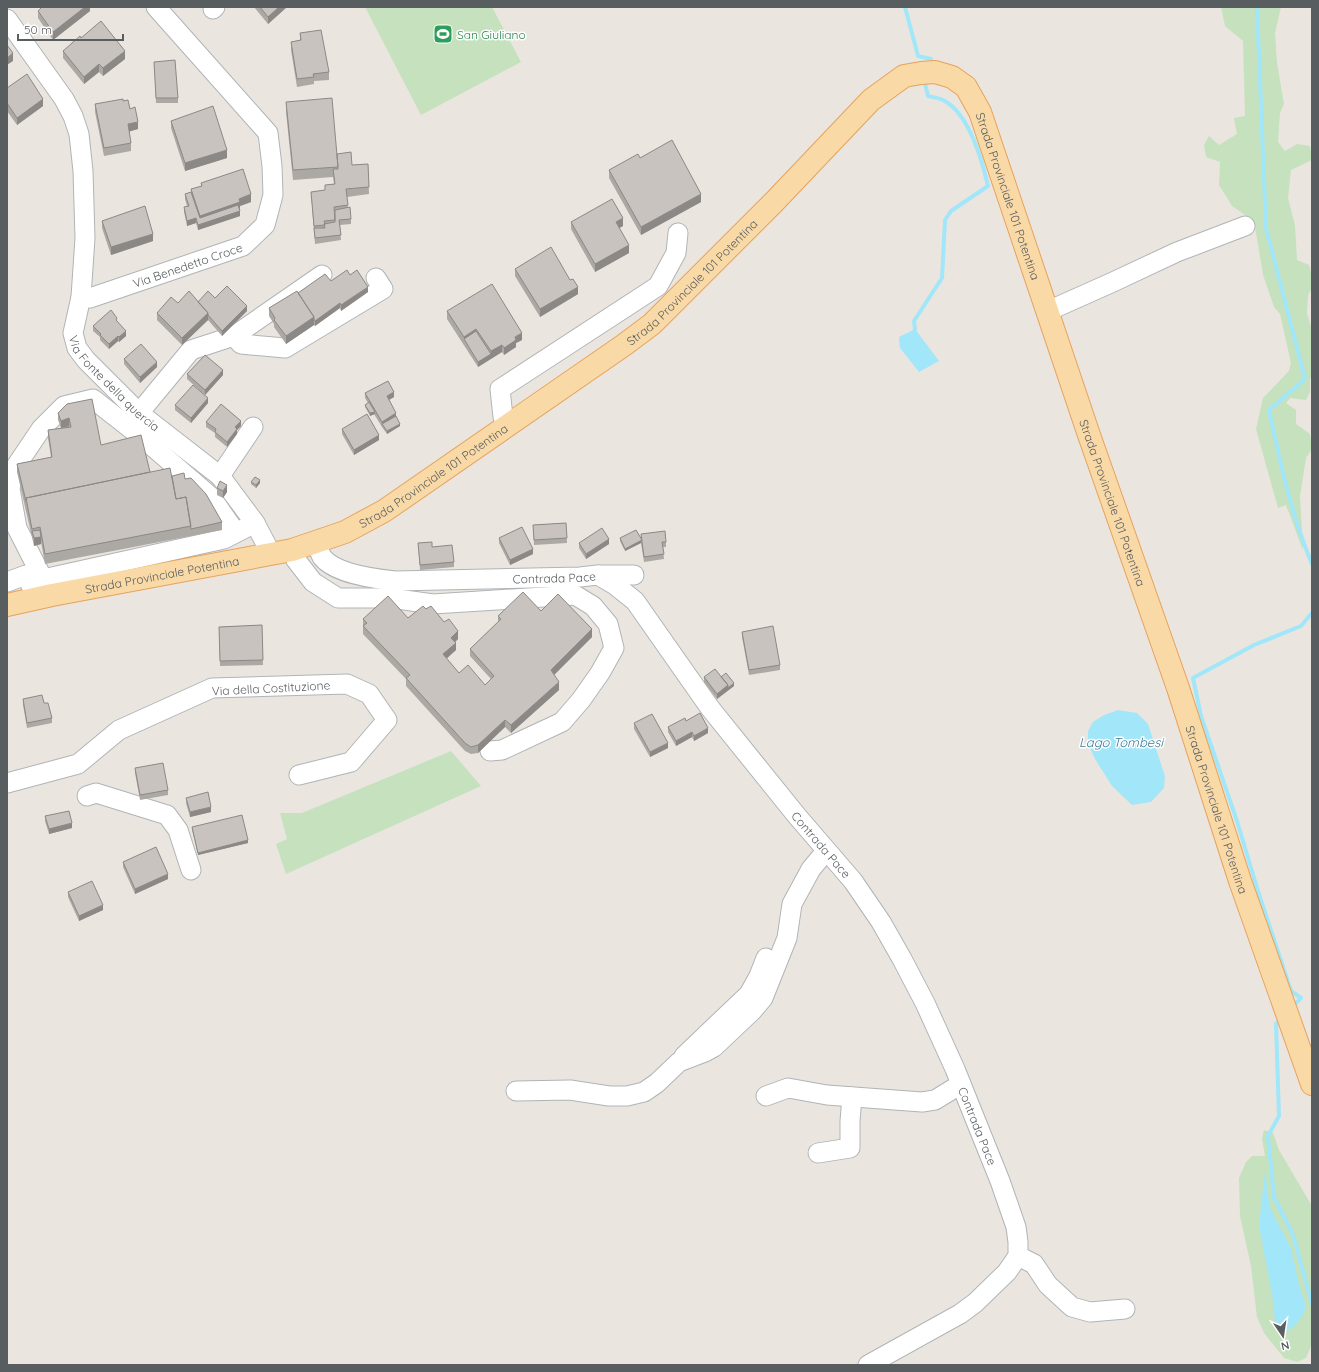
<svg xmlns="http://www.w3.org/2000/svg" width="1319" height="1372" viewBox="0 0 1319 1372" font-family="Quicksand,sans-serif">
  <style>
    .green { fill: #c5e1bd }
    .water { fill: #a1e6f9 }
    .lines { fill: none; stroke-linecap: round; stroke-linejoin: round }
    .stream { stroke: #a1e6f9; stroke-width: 4 }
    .minor-casing { stroke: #b0b4b7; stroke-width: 21 }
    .major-casing { stroke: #e7a25c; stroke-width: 24 }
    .minor { stroke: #fff; stroke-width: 19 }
    .major { stroke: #f9d9a6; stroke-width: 22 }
    .wall { fill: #aca8a4 }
    .shaded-wall { fill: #8c8886 }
    .building { fill: #c8c3bf; stroke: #8c8886 }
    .labels { text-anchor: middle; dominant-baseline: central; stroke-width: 3; stroke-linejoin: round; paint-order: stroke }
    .leisure-label { font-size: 12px; fill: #27864d; stroke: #fff; text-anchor: start }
    .street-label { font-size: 12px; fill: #585d60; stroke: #fff }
    .water-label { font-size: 13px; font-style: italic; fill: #3c7c97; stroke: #fff }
  </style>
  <rect width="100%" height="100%" fill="#eae6df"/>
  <!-- green -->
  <path class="green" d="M365 7H492L521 62 421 115Z
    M1221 7H1281L1275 33 1277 63 1284 104 1280 113 1278 142 1285 151 1297 144 1310 146 1312 160 1291 170 1288 198 1295 225 1297 260 1309 265 1312 276V288L1308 295 1307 313 1312 330V377L1310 379V392L1306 400 1290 398 1286 403 1296 410V424L1310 434 1312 445V449L1306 458 1300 496 1303 550 1286 505 1278 508 1256 429 1263 398 1289 371 1291 363 1280 314 1274 307 1263 275 1254 221 1232 206 1219 185 1220 162 1206 157 1204 145 1209 136 1219 145 1237 134 1234 118 1245 116 1243 41 1225 26Z
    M451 751 481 786 286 874 276 844 287 839 280 813H302Z
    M1264 1130 1273 1133 1279 1150 1312 1206V1349L1311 1346 1306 1358 1297 1362 1284 1358 1264 1333 1257 1317 1251 1266 1240 1216 1239 1178 1246 1162 1252 1156H1265L1262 1139Z"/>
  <!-- water -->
  <path class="water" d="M915 329 939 361 919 372 900 348 899 337Z
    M1118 710 1137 713 1148 724 1165 776 1164 788 1151 802 1132 805 1112 786 1095 759 1088 743V731L1093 722 1104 715Z
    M1265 1171 1270 1208 1291 1248 1299 1285 1306 1307C1300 1320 1295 1331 1280 1332L1275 1321 1272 1295 1259 1225Z"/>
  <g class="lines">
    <!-- stream -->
    <path class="stream" d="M905 7 918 56 931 59
      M1257 7 1266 228 1305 379 1269 410C1280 462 1291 514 1312 564
      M915 329 914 321 942 278 945 220 951 211 988 186C982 160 969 113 943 100 939 98 933 97 928 96L925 83
      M1292 1007 1301 998 1291 991 1257 888 1237 821 1201 716 1193 678 1254 645 1301 626 1312 613
      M1282 1018 1276 1024 1279 1116 1268 1136 1274 1197 1293 1235 1312 1304"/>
    <defs>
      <g id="minor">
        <path d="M213 9 215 7"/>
        <path id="s1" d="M7 19 64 99 73 116 79 134 83 171 85 238 81 297 73 333 77 348 86 360 139 413 220 476 255 523 268 548 269 555"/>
        <path id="s2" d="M81 297 90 298 243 246 265 225 273 195 272 166 268 133 156 7"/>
        <path d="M1048 311 1113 282 1177 252 1245 226"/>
        <path d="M234 336 241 344 285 348 383 289 376 278"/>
        <path d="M139 413 191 350 234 336 322 275"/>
        <path d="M508 425 503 417 500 389 658 286 676 253 678 233"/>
        <path d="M220 476 253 427"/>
        <path d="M236 533 211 497 144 439 93 399 64 406 41 429 14 469 10 489 17 528 43 579 224 539 255 523"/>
        <path id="s3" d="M316 543C318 547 320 553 322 557 335 574 376 579 395 581L580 577 598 575 615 585 635 601 710 708 797 816 853 881 881 922 902 959 925 1003 955 1069 1000 1181 1016 1227 1018 1242V1256L1007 1272 975 1303 960 1314 868 1365"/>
        <path d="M292 550 296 560 313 582 338 598H390L433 604 575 595 593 606 608 624 614 648 600 673 581 700 562 722 502 750 490 751"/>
        <path d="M598 575H634"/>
        <path d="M7 582 26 575 34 592 35 599"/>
        <path d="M7 783 78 764 119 730 212 688 347 684 369 694 387 720 351 762 299 775"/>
        <path d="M87 796 96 793 167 815 178 830 191 870"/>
        <path d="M684 1056 749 994 759 976 766 958"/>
        <path d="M516 1091 570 1090 609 1096H627L644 1092 657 1083 679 1062 705 1052 714 1047 752 1011 763 998 787 938 792 904 811 869 826 851"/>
        <path d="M766 1096 788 1088 827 1095 922 1102 935 1100 961 1084"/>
        <path d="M818 1153 850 1148V1121L852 1097"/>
        <path d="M1018 1256 1034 1264 1048 1285 1072 1307 1090 1312 1125 1309"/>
      </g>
      <g id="major">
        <path id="s4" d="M7 605 52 595 292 550 345 532 384 511 624 345 652 324 774 202 871 100 904 76 921 73 935 72 952 77 966 87 980 112 1089 435 1178 688 1240 881 1312 1084"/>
      </g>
    </defs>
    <!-- minor casing -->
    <use href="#minor" class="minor-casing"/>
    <!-- major casing -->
    <use href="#major" class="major-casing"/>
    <!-- minor -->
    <use href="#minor" class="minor"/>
    <!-- major -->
    <use href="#major" class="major"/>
  </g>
  <!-- wall -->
  <path class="wall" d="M90 7V11L53 40 38 18V11Z
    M254 7H287L268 24Z
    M300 33 329 72V80L314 81V84L297 87 291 50V42L300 40Z
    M81 38 125 59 103 76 99 72 84 84 63 58V51Z
    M154 62 178 98V103H156Z
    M7 88 43 106 17 125 7 111Z
    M123 101 130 109 138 129 129 131 131 143V151L104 156 95 112V104Z
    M286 102 337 154 352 165 368 164 369 194 347 197 348 208 351 219V224L340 225 341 240 315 244 314 233 311 192 325 190V185L334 184 333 177 293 180 286 112Z
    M171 121 227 158 185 171 171 128Z
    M640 158 701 202 641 235 609 178V170Z
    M201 183 251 202 240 206V216L198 230 196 223 187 226 184 212V207L187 206 185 199V194L191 192V189L201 186Z
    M102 221 153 241 111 255 102 228Z
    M571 222 623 226 619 228 629 253 595 272 571 229Z
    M515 269 578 294 540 317 515 276Z
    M350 275 368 292 341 311 340 308 315 326 314 325 286 344 274 327V324L269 316V308L298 293Z
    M215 298 247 311 222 336 208 320 182 345 157 320V313L178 303 198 302Z
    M447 311 522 340 516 343V347L504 355 502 352 478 367 447 319Z
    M117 321 126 336 119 342 118 341 109 349 100 340V337L93 331V326Z
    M124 359 157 367 140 383 124 364Z
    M187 374 223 375 205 395 187 379Z
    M365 393 394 397 389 400 400 426 387 434 382 427 374 414 370 416 365 407V405L368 403 365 398Z
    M208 403 191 423 175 410V405Z
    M67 404 101 445 150 472 185 479 222 522V530L45 564 41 542V544L34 546 17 472V464L51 457 48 438V430L61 428 58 420V413Z
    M206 422 241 426 237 430V434L227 447 215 437V433L206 427Z
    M342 429 379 440 354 455 342 434Z
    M251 482 260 483 256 488 251 484Z
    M217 488 227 492 223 498 217 495Z
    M566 523 567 543 534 545 533 525Z
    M641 534 666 542V547H663L664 559 644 562 641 543 625 551 620 541V538H641Z
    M499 538 533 554 510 565 499 543Z
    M418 543 432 547 454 562V567L420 570Z
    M579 543 609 544 586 559 579 548Z
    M426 609 444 622 458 639 455 642 456 650 446 658 459 673 485 685 491 679 470 656V649L498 622V616L541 611 592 637 554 675 559 690 511 733 505 727 478 753 471 754 465 751 406 686V679L363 634V619L408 618Z
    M262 625 263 665 220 666 219 627Z
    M742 632 780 665V670L749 675 742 637Z
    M704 677H721L734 686 717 699 704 682Z
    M23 699 44 703 52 718V723L27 728 23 705Z
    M634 723 668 748 650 757 634 729Z
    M668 727 708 733 694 741 692 737 676 746 668 732Z
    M135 768 168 790V795L140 800 135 773Z
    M186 798 211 812 190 817 186 803Z
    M45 816 72 828 49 834 45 821Z
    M192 827 248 843 198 855 192 830Z
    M123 862 168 879 135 894 123 867Z
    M68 892 103 910 79 921 68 897Z"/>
  <!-- shaded-wall -->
  <path class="shaded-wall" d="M85 7H90V11L53 40V32Z
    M279 7H287L268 24V17Z
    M125 51V59L103 76V68Z
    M13 53V61L7 65V58Z
    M99 64V72L84 84V77Z
    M43 99V106L17 125V118Z
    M138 122V129L128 132V124Z
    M227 150V158L185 171V163Z
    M251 194V202L240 206V209L200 223V216Z
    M701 194V202L641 235V227Z
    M240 211V216L198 230V225Z
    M196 218V223L187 226V221Z
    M623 218V226L616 230V222Z
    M153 234V241L111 255V247Z
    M629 245V253L595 272V264Z
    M368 287V292L341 311V305Z
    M578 287V294L540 317V309Z
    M340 303V308L315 326V321Z
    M247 306V311L222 336V331Z
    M208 313V320L182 345V338Z
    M314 317V325L286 344V336Z
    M476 329V336L464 339V345V337Z
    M126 331V336L119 342V337Z
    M522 333V340L516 343V347L504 355V348L515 337Z
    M118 336V341L109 349V344Z
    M502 345V352L478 367V362L491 354V351Z
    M157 362V367L140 383V377Z
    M223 370V375L205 395V390Z
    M394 392V397L387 401V396Z
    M208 398V403L191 423V418Z
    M375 412V414L370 416V413Z
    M396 413V418L382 424V422Z
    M69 418V426L61 428V421Z
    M241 421V426L237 430V434L227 447V442L235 427Z
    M400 424V426L387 434V431Z
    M379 435V440L354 455V450Z
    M260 480V483L256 488V485Z
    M227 485V492L223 498V491Z
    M41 537V544L34 546V538Z
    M609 539V544L586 559V554Z
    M641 540V543L625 551V549Z
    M533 549V554L510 565V560Z
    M592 629V637L551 678V670Z
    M458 631V639L451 646V638Z
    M456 643V650L443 662V654Z
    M559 682V690L511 733V725Z
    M734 683V686L717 699V694L728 685Z
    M505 720V727L478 753V745Z
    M708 728V733L694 741V736Z
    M692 732V737L676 746V741Z
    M668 743V748L650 757V752Z
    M211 807V812L190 817V812Z
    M72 823V828L49 834V829Z
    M248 840V843L198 855V853Z
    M168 874V879L135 894V889Z
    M103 905V910L79 921V916Z"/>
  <!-- building -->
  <path class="building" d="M42 7H85L53 32 38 11Z
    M260 7H279L268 17Z
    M101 21 125 51 103 68 99 64 84 77 63 51 80 36 81 38Z
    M321 30 329 72 313 74 314 77 297 79 291 42 301 40 300 33Z
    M7 45 13 53 7 58Z
    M175 60 178 98H156L154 62Z
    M27 74 43 99 17 118 7 103V88Z
    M332 98 338 167 293 170 286 102Z
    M123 99V101L128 100 130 109 135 107 138 122 128 124 131 143 104 148 95 104Z
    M213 106 227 150 185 163 171 121Z
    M672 140 701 194 641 227 609 170 638 154 640 158Z
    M351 152 352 165 368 164 369 187 346 189 348 205 334 207 335 220 324 221 325 225 314 226 311 192 325 190V185L335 184 333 169H338L337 154Z
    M243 169 251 194 239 199 240 202 200 216 191 189 202 186 201 183Z
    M191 192 200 218 238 205 240 211 198 225 196 218 187 221 184 207 189 206 185 194Z
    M612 199 623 218 616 222 629 245 595 264 571 222Z
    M145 206 153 234 111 247 102 221Z
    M350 207 351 219 339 220 341 235 315 238 314 228H325L324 224 335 222V210Z
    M551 247 570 280 573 279 578 287 540 309 515 269Z
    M347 270 350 275 357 270 368 287 341 305 340 303 315 321 314 319V317L298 293 325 274 331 281Z
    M492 284 522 333 515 337 516 340 504 348 502 345 491 351 476 329 464 337 447 311Z
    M227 286 247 306 222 331 208 315V313L198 302 208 291 215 298Z
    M189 291 208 313 182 338 157 313 171 297 178 303Z
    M297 291 314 317 286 336 274 320 275 318 269 308Z
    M111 310 117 318 116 320 126 331 119 337 118 336 109 344 100 335 101 334 93 326Z
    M476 331 491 354 478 362 464 339Z
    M141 344 157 362 140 377 124 359Z
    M205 355 223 370 205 390 187 374Z
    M388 381 394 392 387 396 396 413 382 422 365 393Z
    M193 385 208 398 191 418 175 405Z
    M92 399 101 445 141 435 150 472 26 498V501L17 464 52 457 48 430 71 427 69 418 61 421 58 413 67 404Z
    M369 402 375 412 370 413 365 405Z
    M221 404 241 421 235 427 237 429 227 442 215 432 216 429 206 422Z
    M367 414 379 435 354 450 342 429Z
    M396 416 400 424 387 431 382 424Z
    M170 468 176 499 186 497 191 526 45 554 40 527 32 529 26 498Z
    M184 473 185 479 191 478 206 494 222 522 191 529 186 497 176 499 172 476Z
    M255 477 260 480 256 485 251 482Z
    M220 481 227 485 223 491 217 488Z
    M566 523 567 538 534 540 533 525Z
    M522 527 533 549 510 560 499 538Z
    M602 528 609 539 586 554 579 543Z
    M40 530 41 537 34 538 32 531Z
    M636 530 642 540 625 549 620 538Z
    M665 531 666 542H662L664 554 644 557 641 534Z
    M432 542V547L452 545 454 562 420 565 418 543Z
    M523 592 541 611 558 594 592 629 551 670 559 682 511 725 505 720 478 745 471 747 465 743 406 678 410 675 363 626 367 623 363 619 388 596 408 618 423 606 426 609 431 606 444 622 449 619 458 631 451 638 456 643 443 654 459 673 468 665 485 685 494 676 470 649 501 619 498 616Z
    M262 625 263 660 220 661 219 627Z
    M773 626 780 665 749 670 742 632Z
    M715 669 728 685 717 694 704 677Z
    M726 673 734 683 728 688V685L721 677Z
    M42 695 44 703H48L52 718 27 723 23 699Z
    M700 713 708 728 694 736 692 732 676 741 668 727 685 718 686 721Z
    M652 714 668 743 650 752 634 723Z
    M163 763 168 790 140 795 135 768Z
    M208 792 211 807 190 812 186 798Z
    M69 811 72 823 49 829 45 816Z
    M242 815 248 840 198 853 192 827Z
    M156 847 168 874 135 889 123 862Z
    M92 881 103 905 79 916 68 892Z"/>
  <!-- icons -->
  <defs>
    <symbol id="stadium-square" viewBox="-11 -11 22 22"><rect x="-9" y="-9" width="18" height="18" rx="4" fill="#2e9e5b" stroke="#fff"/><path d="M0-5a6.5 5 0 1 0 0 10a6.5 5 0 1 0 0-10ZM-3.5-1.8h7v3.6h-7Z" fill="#fff"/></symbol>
  </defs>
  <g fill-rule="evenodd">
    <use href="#stadium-square" x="432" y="23" width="22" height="22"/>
  </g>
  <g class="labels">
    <!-- leisure labels -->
    <g class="leisure-label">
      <text x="457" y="34">San Giuliano</text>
    </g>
    <!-- street labels -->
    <g class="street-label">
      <text stroke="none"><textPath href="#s4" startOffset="1255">Strada Provinciale 101 Potentina</textPath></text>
      <text stroke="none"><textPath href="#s2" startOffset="112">Via Benedetto Croce</textPath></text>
      <text stroke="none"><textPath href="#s4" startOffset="775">Strada Provinciale 101 Potentina</textPath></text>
      <text stroke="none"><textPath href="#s1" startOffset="403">Via Fonte della quercia</textPath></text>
      <text stroke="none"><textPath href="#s4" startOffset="451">Strada Provinciale 101 Potentina</textPath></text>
      <text stroke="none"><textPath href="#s4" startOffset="1579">Strada Provinciale 101 Potentina</textPath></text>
      <text stroke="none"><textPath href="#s4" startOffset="158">Strada Provinciale Potentina</textPath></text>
      <text stroke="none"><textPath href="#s3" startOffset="253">Contrada Pace</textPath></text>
      <text transform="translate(271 688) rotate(-3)">Via della Costituzione</text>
      <text stroke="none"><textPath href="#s4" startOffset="1903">Strada Provinciale 101 Potentina</textPath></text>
      <text stroke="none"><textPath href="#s3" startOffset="649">Contrada Pace</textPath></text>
      <text stroke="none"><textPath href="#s3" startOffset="973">Contrada Pace</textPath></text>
    </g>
    <!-- water labels -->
    <g class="water-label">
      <text x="1121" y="742">Lago Tombesi</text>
    </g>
  </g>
  <!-- border -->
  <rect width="1319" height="1372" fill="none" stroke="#585d60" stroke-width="16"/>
  <!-- north arrow -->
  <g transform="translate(1283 1336) rotate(167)" stroke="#ffffff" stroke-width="3" paint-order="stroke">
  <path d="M0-3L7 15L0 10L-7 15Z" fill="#585d60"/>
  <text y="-6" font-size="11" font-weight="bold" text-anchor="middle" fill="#585d60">N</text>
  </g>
  <!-- scale -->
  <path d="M18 34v6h105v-6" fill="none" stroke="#585d60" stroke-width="2"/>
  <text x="24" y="34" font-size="12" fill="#585d60" stroke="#ffffff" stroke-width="3" paint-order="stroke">50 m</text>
</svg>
